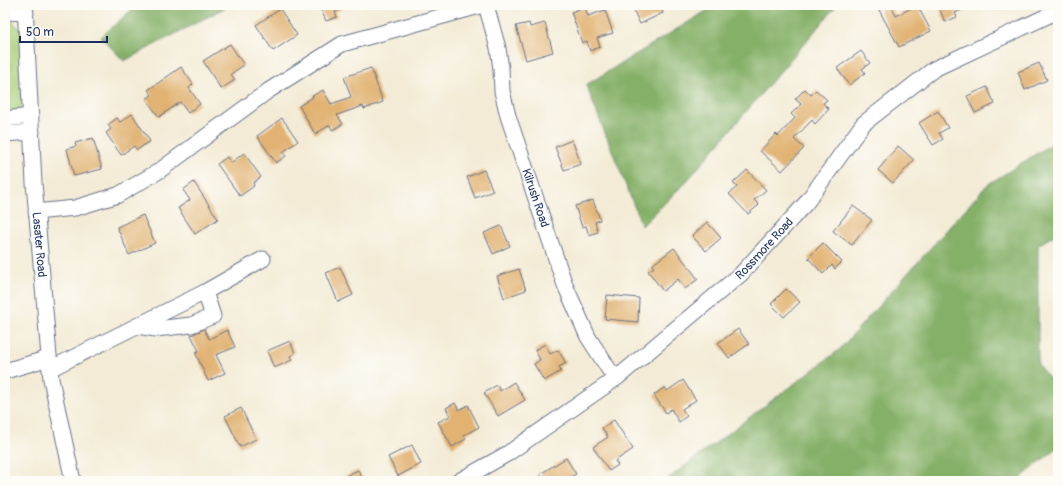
<svg xmlns="http://www.w3.org/2000/svg" width="1063" height="486" viewBox="0 0 1063 486" font-family="Pangolin,sans-serif">
  <style>
    .green { fill: #a7cd78; stroke: #617e6b }
    .forest { fill: #85b068; stroke: #507063 }
    .building { fill: #e1b272 }
    .lines { fill: none; stroke-linecap: round; stroke-linejoin: round }
    .minor-casing { stroke: #677188; stroke-width: 17 }
    .minor { stroke: #fff; stroke-width: 15 }
    .labels { text-anchor: middle; dominant-baseline: central; stroke-width: 3; stroke-linejoin: round; paint-order: stroke }
    .street-label { font-size: 12px; fill: #1b2f5e; stroke: #fdfcf7 }
  </style>
  <rect width="100%" height="100%" fill="#fdfcf7"/>
  <filter id="ink" filterUnits="userSpaceOnUse"><feTurbulence type="fractalNoise" baseFrequency=".025" numOctaves="2"/><feDisplacementMap in="SourceGraphic" scale="8" xChannelSelector="R" yChannelSelector="G"/><feConvolveMatrix kernelMatrix="1 2 1 2 8 2 1 2 1" color-interpolation-filters="sRGB"/></filter>
  <filter id="wash" filterUnits="userSpaceOnUse"><feTurbulence type="fractalNoise" baseFrequency=".012" numOctaves="4" result="noise"/><feDisplacementMap in="SourceGraphic" scale="16" xChannelSelector="R" yChannelSelector="G"/><feGaussianBlur stdDeviation="0.9" result="paint"/><feColorMatrix in="noise" values="0 0 0 0 0 0 0 0 0 0 0 0 0 0 0 0 0 1.4 0 .05"/><feComposite in="paint" operator="in"/></filter>
  <g filter="url(#wash)">
    <rect width="100%" height="100%" fill="#f3ebd5"/>
    <!-- green -->
    <path class="green" d="M5 19 13 22 21 30 24 102 18 111 5 114Z"/>
    <!-- forest -->
    <path class="forest" d="M137 5H230L124 61 101 37Z
      M716 5H837L686 182 642 226 586 85Z
      M1058 140V233L1038 245V365L1058 389V447L1017 481H665L839 350 987 185Z"/>
    <g id="blocks">
      <!-- building -->
      <path class="building" d="M319 5H351L335 12 337 17 326 21Z
        M631 5H659L663 13 640 24Z
        M888 5H891L896 16 917 5 931 31 899 47 879 10Z
        M938 5H973L955 13 957 17 945 22Z
        M585 7 588 16 605 10 613 33 597 38 600 47 590 51 587 41 582 43 571 12Z
        M280 9 297 35 273 51 256 25Z
        M529 23 530 27 545 23 553 52 526 60 516 26Z
        M230 44 244 65 231 74 235 80 221 89 203 61Z
        M861 51 870 63 862 69 865 73 849 85 837 68Z
        M1039 63 1047 80 1025 90 1018 72Z
        M181 67 193 84 189 88 200 104 188 113 180 102 159 117 146 99 152 95 148 90Z
        M371 68 383 102 364 109 363 106 337 115 343 124 332 130 330 125 315 134 299 106 313 97 312 96 323 90 331 104 351 97 344 77Z
        M987 87 995 104 975 113 967 96Z
        M805 89 811 95 816 90 827 100 823 103 829 109 815 124 812 120 794 139 804 148 782 171 760 151 776 134 778 136 795 118 791 114 801 104 795 99Z
        M938 111 948 128 939 133 943 139 933 145 919 123Z
        M132 114 150 141 137 150 134 146 121 155 106 133 111 129 108 125 117 118 120 122Z
        M282 118 298 141 283 152 286 156 276 163 257 136Z
        M93 138 102 169 74 176 67 149 76 146 75 143Z
        M572 140 581 164 564 170 555 147Z
        M898 146 914 160 893 183 878 170Z
        M244 153 261 177 253 183 254 186 240 196 217 164 227 157 231 163Z
        M484 170 493 191 475 198 467 177Z
        M747 170 766 190 754 200 759 205 748 214 729 194 737 187 733 183Z
        M194 182 218 219 195 234 178 208 190 200 183 190Z
        M593 200 600 220 595 222 598 232 589 235 586 226 582 227 575 206Z
        M853 206 872 220 852 245 833 231Z
        M143 215 155 243 129 255 117 227Z
        M707 222 721 238 706 251 692 236Z
        M501 226 510 246 493 254 484 233Z
        M823 243 842 262 835 269 832 265 823 274 808 258Z
        M674 248 698 279 685 289 678 279 663 291 648 271 654 267 652 265Z
        M340 267 353 295 338 302 326 273Z
        M519 269 526 290 504 298 497 276Z
        M786 289 800 302 784 317 771 304Z
        M607 295 639 298 638 322 605 319Z
        M204 329 209 339 227 330 235 347 216 355 225 373 208 381 195 352 199 351 191 335Z
        M738 329 749 344 729 358 718 343Z
        M290 341 295 353 290 356 292 360 274 368 267 351Z
        M545 344 550 354 558 350 566 363 559 367 561 371 544 381 534 364 540 360 535 350Z
        M683 380 696 400 682 409 687 416 679 422 671 409 666 413 654 395 665 387 667 391Z
        M514 382 525 400 498 416 484 393 497 385 500 391Z
        M455 403 459 410 468 405 479 427 464 435 466 439 452 447 438 422 450 416 446 408Z
        M241 408 256 439 240 447 225 416Z
        M614 420 633 449 615 461 618 465 609 471 593 447 608 437 602 428Z
        M412 445 421 464 398 476 388 457Z
        M566 458 576 474 564 481H544L540 474Z
        M358 470 364 481H335Z"/>
    </g>
  </g>
  <g filter="url(#ink)">
    <use href="#blocks" fill-opacity="0" stroke="#677188" stroke-width="1"/>
    <g class="lines">
      <defs>
        <g id="minor">
          <path id="s1" d="M25 5 34 183 51 379 73 481"/>
          <path id="s2" d="M486 5 498 48 501 69 502 91 508 116 565 285 588 337 610 371 618 377"/>
          <path d="M5 12 26 13"/>
          <path d="M5 119 31 116"/>
          <path d="M5 134 32 132"/>
          <path d="M36 212 75 208 118 195 159 171 268 91 342 44 483 5"/>
          <path d="M137 326 156 329 191 325 213 316 205 292"/>
          <path d="M50 369 205 292 263 259"/>
          <path d="M5 371 49 358"/>
          <path id="s3" d="M459 481 507 454 618 377 741 274 806 203 863 124 934 69 1058 11"/>
        </g>
      </defs>
      <!-- minor casing -->
      <use href="#minor" class="minor-casing"/>
      <!-- minor -->
      <use href="#minor" class="minor"/>
    </g>
  </g>
  <g class="labels">
    <!-- street labels -->
    <g class="street-label">
      <text stroke="none"><textPath href="#s2" startOffset="200">Kilrush Road</textPath></text>
      <text stroke="none"><textPath href="#s1" startOffset="240">Lasater Road</textPath></text>
      <text stroke="none"><textPath href="#s3" startOffset="385">Rossmore Road</textPath></text>
    </g>
  </g>
  <!-- margin -->
  <rect width="1063" height="486" fill="none" stroke="#fdfcf7" stroke-width="20"/>
  <!-- scale -->
  <path d="M20 36v6h87v-6" fill="none" stroke="#1b2f5e" stroke-width="2"/>
  <text x="26" y="36" font-size="12" fill="#1b2f5e" stroke="#fdfcf7" stroke-width="3" paint-order="stroke">50 m</text>
</svg>
